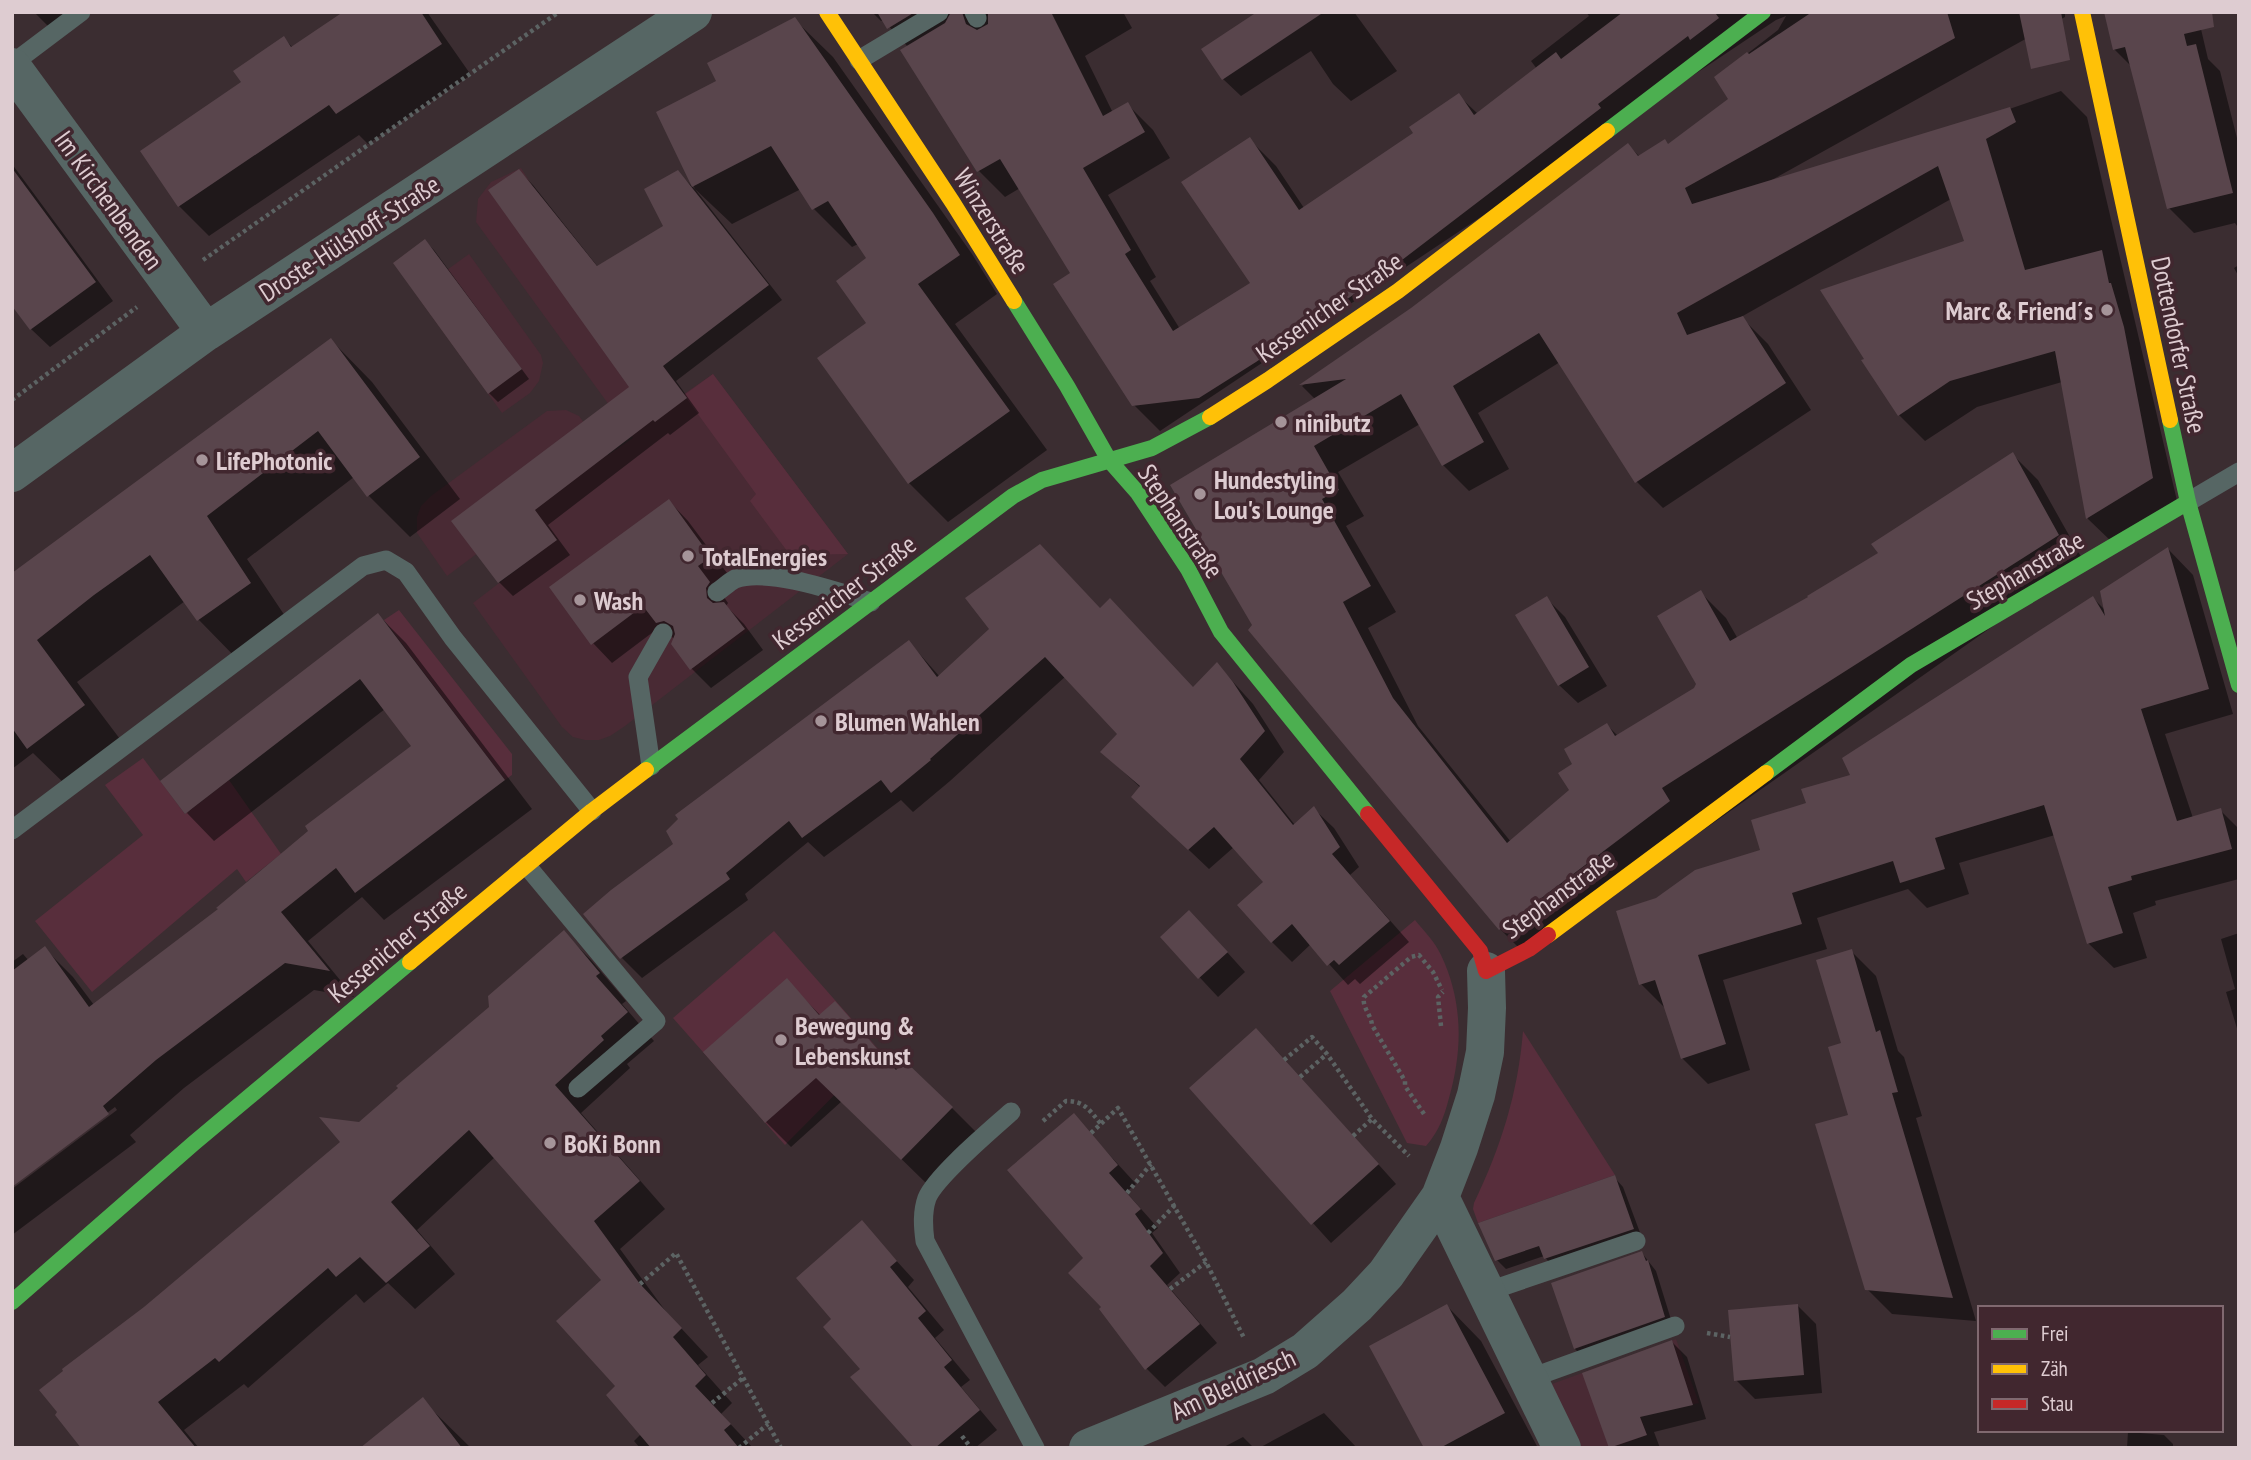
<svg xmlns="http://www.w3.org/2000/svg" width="2251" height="1460" viewBox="0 0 2251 1460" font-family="'PT Sans Narrow',sans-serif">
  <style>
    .built { fill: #492a34 }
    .green { fill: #582e3c }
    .shadow { fill: #0007 }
    .building { fill: #59454c }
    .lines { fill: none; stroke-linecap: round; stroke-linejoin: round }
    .path { stroke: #5c6363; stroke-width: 4.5; stroke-dasharray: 3.5 3.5; stroke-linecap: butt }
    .lane { stroke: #566664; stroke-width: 19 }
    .street { stroke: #566664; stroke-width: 38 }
    .fast { stroke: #4caf50; stroke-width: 16 }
    .slow { stroke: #ffc107; stroke-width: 16 }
    .jam { stroke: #c62828; stroke-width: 16 }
    .poi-dot { fill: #a59499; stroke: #41272f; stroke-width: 2.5 }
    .labels { text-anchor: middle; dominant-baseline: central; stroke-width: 7; stroke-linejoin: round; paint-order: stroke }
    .street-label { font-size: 26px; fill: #deccd1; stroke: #41272f }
    .poi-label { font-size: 26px; font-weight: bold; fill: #deccd1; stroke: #41272f; text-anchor: start }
  </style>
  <rect width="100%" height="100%" fill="#3b2d31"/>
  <!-- built -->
  <path class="built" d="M521 168 531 184 595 264 631 322 684 394 713 374 848 554 625 726 610 736 599 740H585L573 737 562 727 473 603 532 558 510 529 447 576 417 533V517L421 506 431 496 547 411 566 410 579 416 608 455 633 438 476 222 478 199 491 182Z
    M469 254 541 355 543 363 539 381 530 393 502 413 415 293Z
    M1676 1339 1699 1403 1660 1412 1659 1409 1640 1416 1647 1435 1612 1448H1573L1549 1385Z"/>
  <!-- green -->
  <path class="green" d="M713 374 848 554 790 555 750 501 756 494 684 395Z
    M399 610 512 754V775L505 780 384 620Z
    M143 758 185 814 229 780 281 854 246 882 237 869 92 992 35 921 143 835 105 785Z
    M1415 920C1424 931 1435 942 1441 955 1463 1001 1463 1050 1449 1098 1444 1117 1439 1131 1426 1146L1407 1143 1330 991Z
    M774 931 879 1050 785 1145 673 1018Z
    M1523 1031 1615 1175 1478 1223 1473 1209 1474 1203C1501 1147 1518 1093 1523 1031Z"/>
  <!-- shadow -->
  <path class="shadow" d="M34 12H71L49 27Z
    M367 12H427L471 75 368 144 359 135 209 236 179 206 243 83 284 38 293 48Z
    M872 12H1123L1132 28 1085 56 1113 113 1127 104 1153 130 1170 158 1108 195 1156 277 1150 281 1180 329 1253 283 1250 140 1276 166 1304 208 1415 133 1458 95 1478 114 1537 69 1531 61 1589 16 1586 12H2065V17L1770 181 1992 115 2061 91 2087 117 2178 505 2114 544 2088 519 2062 382 1977 407 1925 441 1899 415 1966 242 1951 199 1741 317 1768 344 1811 410 1663 508 1637 482 1560 362 1478 413 1509 469 1469 491 1443 465 1420 424 1338 472 1364 516 1346 526 1396 612 1368 628 1418 726 1511 842 1571 791 1575 764 1607 725 1618 736 1695 689 1698 684 1700 592 1726 618 1738 639 1810 598 1880 554 2012 454 2038 480 2084 562 1526 955 1500 929 1255 625 1316 400 1302 386 1412 310 1628 145 1640 157 1668 145 1730 100 1716 78 1778 30 1786 16 1776 20 1160 431 1134 405 1073 274 1020 188 1005 197 979 171 908 47 883 20 881 21Z
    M1260 12H1354L1397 71 1351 101 1333 84 1311 51 1241 96 1223 79Z
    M2197 12 2208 59 2220 71 2239 146V229L2235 223 2194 233 2169 208 2132 67 2114 49Z
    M794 19 833 57 972 254 997 294 955 324 1047 450 948 522 909 483 868 323V259L858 244 852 247 814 209 801 189 732 224 695 189 659 113 718 81Z
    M12 164 113 301 50 347 31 329 12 303Z
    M519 171 533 185 598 267 665 226 678 173 695 189 782 300 676 381 699 413 670 435 668 433 548 525 570 555 513 596 499 582 454 521 632 387Z
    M425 241 434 250 529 379 498 402 489 393Z
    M2239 265V277L2234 268Z
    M331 340 372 382 460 499 410 537 369 496 354 477 247 559 291 625 240 662 199 620 185 601 77 682 126 747 70 789 33 753 12 769V575Z
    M669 501 688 521 730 577 717 587 728 603 726 606 744 624 763 650 711 688 692 669 675 640 661 626 612 663 593 643Z
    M2168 549 2193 575 2233 714 2165 734 2193 818 2220 810 2239 829V879L2155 901 2156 905 2133 913 2147 958 2114 968 2088 943 2055 835 1959 863 1969 894 1927 908 1908 889 1817 918 1827 949 1723 980 1750 1070 1708 1084 1682 1058 1667 1010 1641 984 1657 899 1762 851 1808 804 1852 776 2093 598 2105 610Z
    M1546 598 1565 617 1607 686 1578 703 1559 685Z
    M1100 610 1193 689 1217 664 1253 704 1284 752 1259 780 1295 825 1314 809 1334 828 1359 867 1350 875 1409 942 1360 984 1355 979 1348 985 1311 944 1292 962 1272 942 1265 882 1234 847 1209 869 1153 816 1141 788 1102 752 1120 734 1066 676 950 781 913 812 901 800 824 857 808 842 745 894 748 900 642 978 622 958 675 844 909 642 940 677Z
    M378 615 406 643 532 809 384 920 362 897 308 941 354 997 314 990 184 1088 130 1135 136 1142 12 1235V1189L117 1110 115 1107 12 1184V962L23 954 29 961 45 949 73 977 94 1005 220 910 413 746 385 709 214 841 187 813Z
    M1208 931 1245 972 1218 997 1162 937Z
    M564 933 591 960 626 1001 622 1004 654 1041 627 1064 630 1068 581 1113 665 1209 620 1249 667 1313 708 1357 698 1365 732 1403 721 1414 753 1448H640L634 1441 641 1434 618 1386 604 1280 495 1157 417 1230 455 1274 415 1309 388 1283 364 1303 356 1294 248 1388 244 1384 184 1430 199 1448H88L145 1308 343 1142 360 1123 491 1007Z
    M2239 933V1035L2226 992 2235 989 2221 939Z
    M1851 951 1876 976 1898 1051 1904 1057 1922 1116 1916 1118 1976 1321 1892 1314 1867 1289 1843 1044Z
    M787 981 821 1016 835 1003 898 1071 952 1108 977 1133 927 1184 842 1101 791 1147 766 1122Z
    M1275 1049 1396 1184 1331 1243 1191 1088Z
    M1074 1116 1136 1184 1126 1192 1158 1228 1152 1233 1180 1273 1167 1285 1217 1343 1165 1387 1147 1369 1102 1309 1086 1259Z
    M1614 1177 1623 1187 1642 1238 1554 1268 1544 1256 1506 1269 1497 1260Z
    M861 1222 914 1280 908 1287 944 1330 935 1338 970 1380 961 1387 997 1430 975 1448H916L862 1369Z
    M1642 1253 1656 1271 1673 1326 1584 1358 1575 1349Z
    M1797 1305 1816 1324 1822 1393 1755 1399 1736 1380Z
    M1447 1306 1481 1341 1538 1448H1426Z
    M1672 1342 1687 1357 1706 1419 1654 1432 1660 1448H1610L1584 1374Z
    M422 1400 471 1448H363Z
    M1324 1413 1357 1448H1259Z
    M2128 1432 2164 1435 2173 1444V1448H2127Z
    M1243 1437 1254 1448H1222Z"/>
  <!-- building -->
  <path class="building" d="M343 12H421L442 44 336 114 329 105 178 207 140 151 241 82 233 71 284 36 291 47Z
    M877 12H915L887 29Z
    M951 12H962L966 24 977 30 988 24V12H1051L1103 116 1128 102 1145 132 1083 168 1131 250 1125 254 1173 331 1250 283 1181 182 1250 137 1299 210 1413 133 1409 127 1459 93 1474 115 1556 52 1561 59 1623 12H1719L1716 14 1719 18 1690 40 1688 36 1598 104 1601 108 1385 273 1256 362 1199 398 1132 406 1053 284 1070 273 1000 159 977 172 900 50 945 23Z
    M1257 12H1324L1222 80 1201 49Z
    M1812 12H1947L1955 38 1685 188 1692 204 2010 107 2016 122 1986 139 2025 270 2102 250 2109 283H2111L2124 327 2153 478 2086 519 2055 351 1950 381 1898 416 1861 360 1864 359 1820 290 1964 241 1938 166 1677 313 1687 335 1743 316 1786 383 1635 483 1539 333 1453 386 1484 442 1442 466 1401 394 1314 446 1339 490 1322 499 1371 586 1343 602 1393 698 1507 843 1569 790 1558 773 1572 764 1564 749 1607 723 1615 736 1694 688 1696 684 1657 616 1701 590 1730 641 1808 597 1807 596 1878 553 1871 544 2013 452 2059 535 1662 788 1670 801 1499 930 1248 630 1252 625 1170 485 1346 379 1299 385 1411 308 1628 143 1638 156 1665 139 1668 144 1728 99 1714 77 1747 52 1749 54Z
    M2019 12H2061L2070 60 2031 69Z
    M2104 12H2212L2214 27 2184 34 2187 46 2196 44 2233 193 2167 209 2125 47 2113 50Z
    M795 17 933 213 960 255 918 284 1010 411 908 484 817 358 866 323 836 281 866 258 828 201 812 210 771 146 692 187 656 112 716 81 707 63Z
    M12 168 96 282 30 330 12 306Z
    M519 169 597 266 663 226 644 189 678 170 769 285 663 366 687 398 655 422 653 420 535 510 557 540 498 583 451 521 629 387 488 190Z
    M425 239 522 369 488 394 393 263Z
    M331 338 420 457 367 497 318 431 207 516 251 583 197 621 150 555 94 595 37 640 85 705 27 749 12 728V573Z
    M669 499 711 557 698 566 710 582 706 588 707 598 713 603 724 602 745 629 690 670 671 644 675 634 673 626 664 621 656 623 643 606 591 645 549 587Z
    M1040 544 1100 608 1110 598 1193 687 1217 662 1233 682 1265 731 1240 759 1293 825 1314 806 1340 847 1332 854 1390 921 1339 965 1334 960 1327 966 1292 924 1271 943 1237 905 1263 882 1214 827 1188 850 1131 797 1140 786 1100 752 1117 734 1045 657 930 759 931 760 891 793 881 780 802 838 789 821 726 873 730 879 620 959 583 914 611 890 673 844 666 831 678 819 675 815 909 640 937 677 989 629 965 598Z
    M2168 547 2209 689 2141 709 2177 821 2221 808 2232 849 2131 876 2132 880 2108 887 2123 933 2087 944 2044 805 1935 838 1945 869 1900 883 1893 861 1792 893 1802 924 1698 955 1726 1044 1681 1059 1655 980 1639 985 1616 911 1656 898 1695 870 1760 850 1751 820 1806 803 1801 789 1850 775 1842 758 2093 596 2105 616 2100 591Z
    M1547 596 1589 667 1558 686 1515 615Z
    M378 613 505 780 355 893 336 868 281 912 330 971 285 963 156 1060 103 1106 109 1114 12 1187V971L45 946 89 1007 218 909 216 908 308 831 305 826 411 746 360 679 185 814 160 781Z
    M1189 910 1228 952 1198 979 1160 937Z
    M564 930 600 973 596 976 628 1012 601 1036 604 1040 555 1085 640 1181 594 1221 640 1284 682 1328 673 1337 706 1375 695 1386 731 1424 724 1430 739 1448H651L606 1395 615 1386 556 1321 601 1280 469 1130 391 1202 430 1246 386 1283 360 1257 336 1277 328 1268 219 1362 215 1358 158 1402 196 1448H81L55 1415 57 1412 39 1390 63 1371 62 1369 144 1307 340 1142 319 1117 359 1122 398 1088 396 1086 489 1007 488 996Z
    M1852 949 1876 1032 1880 1030 1898 1092 1892 1093 1953 1298 1865 1290 1815 1124 1848 1115 1828 1047 1841 1043 1816 960Z
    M787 978 819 1015 835 1001 896 1070 905 1061 953 1107 901 1160 816 1078 765 1123 703 1052Z
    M1256 1028 1379 1164 1311 1225 1189 1088Z
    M1074 1113 1118 1165 1109 1173 1141 1209 1135 1214 1163 1253 1150 1266 1200 1324 1145 1370 1099 1309 1101 1307 1068 1273 1083 1258 1007 1170Z
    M1615 1175 1634 1229 1544 1259 1539 1246 1495 1261 1478 1223Z
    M862 1220 897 1261 890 1267 926 1311 918 1318 952 1360 944 1367 980 1410 935 1448H914L850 1377 860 1369 823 1327 831 1319 796 1278Z
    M1642 1251 1646 1261 1648 1260 1665 1317 1574 1349 1551 1283Z
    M1447 1304 1505 1413 1440 1448H1424L1369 1346Z
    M1798 1304 1804 1375 1734 1381 1728 1310Z
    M1672 1340 1693 1405 1640 1417 1647 1435 1609 1448 1582 1373Z
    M423 1397 462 1448H360Z"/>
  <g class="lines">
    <!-- path -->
    <path class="path" d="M203 260 559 12
      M12 400 137 307
      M1441 1026 1438 997 1443 992
      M1284 1060 1312 1037 1327 1054 1372 1119 1409 1156
      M1300 1077 1327 1054
      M1424 1114 1405 1086V1081L1372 1025C1371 1014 1362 1008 1364 997L1411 957 1419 955 1433 972 1442 990
      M1043 1121 1066 1101C1085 1101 1089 1110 1101 1124
      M1091 1133 1118 1108 1206 1262 1244 1338
      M1353 1136 1372 1119
      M1127 1193 1151 1164
      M1148 1233 1175 1205
      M640 1284 676 1253 781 1448
      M1170 1289 1206 1262
      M1707 1333 1730 1337
      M712 1403 743 1378
      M962 1436 971 1448
      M739 1448 768 1424"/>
    <!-- lane -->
    <path class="lane" d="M974 12 977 18
      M859 60 939 12
      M12 64 81 12
      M2188 502 2239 472
      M717 592C723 588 729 582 735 579 768 567 838 592 871 602
      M651 766 638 677 663 633
      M12 830 363 566 386 560 406 572 453 638 592 811
      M527 866 656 1021 578 1088
      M1011 1112C991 1130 936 1176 927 1198 922 1212 923 1226 925 1241L1035 1448
      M1486 1292 1636 1241
      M1528 1379 1675 1326"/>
    <!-- street -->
    <path class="street" d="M12 67 206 332
      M12 473 206 332 693 12
      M1440 1197 1562 1448
      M1088 1448 1264 1376 1305 1351 1357 1305 1386 1274 1440 1197 1459 1148 1476 1095 1485 1052 1487 1008 1486 971"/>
    <!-- fast -->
    <path class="fast" d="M1607 131 1763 12
      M1014 301 1067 386 1109 460 1138 493 1188 569 1221 632 1368 814
      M2170 420 2188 502 2239 685
      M646 770 1013 496 1042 480 1152 448 1210 417
      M1766 773 1911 665 2188 502
      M12 1302 194 1143 410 962"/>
    <!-- slow -->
    <path class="slow" d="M827 12 953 203 1014 301
      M2082 12 2170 420
      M1210 417 1268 380 1398 291 1607 131
      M1548 935 1766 773
      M410 962 592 811 646 770"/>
    <!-- jam -->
    <path class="jam" d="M1368 814 1480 951 1486 971 1529 949 1548 935"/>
  </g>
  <!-- markers -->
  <g class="poi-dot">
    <circle cx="2107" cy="310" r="7"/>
    <circle cx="1281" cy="422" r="7"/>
    <circle cx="202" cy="460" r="7"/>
    <circle cx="1200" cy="494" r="7"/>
    <circle cx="688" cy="556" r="7"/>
    <circle cx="580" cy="600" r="7"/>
    <circle cx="821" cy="721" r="7"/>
    <circle cx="781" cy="1040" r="7"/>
    <circle cx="550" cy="1143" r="7"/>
  </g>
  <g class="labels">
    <!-- street labels -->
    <g class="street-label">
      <text transform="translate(109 200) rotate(54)">Im Kirchenbenden</text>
      <text transform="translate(992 221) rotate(58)">Winzerstraße</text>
      <text transform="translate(349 238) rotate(-33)">Droste-Hülshoff-Straße</text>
      <text transform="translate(1329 307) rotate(-35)">Kessenicher Straße</text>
      <text transform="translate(2179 345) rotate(78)">Dottendorfer Straße</text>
      <text transform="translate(1181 521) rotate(56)">Stephanstraße</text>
      <text transform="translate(2025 570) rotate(-30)">Stephanstraße</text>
      <text transform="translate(844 592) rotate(-37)">Kessenicher Straße</text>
      <text transform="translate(1558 894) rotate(-36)">Stephanstraße</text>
      <text transform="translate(397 942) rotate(-40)">Kessenicher Straße</text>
      <text transform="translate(1233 1384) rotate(-25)">Am Bleidriesch</text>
    </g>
    <!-- poi labels -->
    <g class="poi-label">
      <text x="2093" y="310" text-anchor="end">Marc &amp; Friend´s</text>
      <text x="1295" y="422">ninibutz</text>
      <text x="216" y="460">LifePhotonic</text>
      <text x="1214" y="479">Hundestyling<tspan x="1214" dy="30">Lou's Lounge</tspan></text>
      <text x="702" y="556">TotalEnergies</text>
      <text x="594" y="600">Wash</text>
      <text x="835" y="721">Blumen Wahlen</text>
      <text x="795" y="1025">Bewegung &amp;<tspan x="795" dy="30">Lebenskunst</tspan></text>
      <text x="564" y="1143">BoKi Bonn</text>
    </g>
  </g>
  <!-- border -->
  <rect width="2251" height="1460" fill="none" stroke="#deccd1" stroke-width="28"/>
  <!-- legend -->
  <rect x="1978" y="1306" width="245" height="126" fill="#41272f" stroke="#806970" stroke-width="2"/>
  <rect x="1992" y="1329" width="35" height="10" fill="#4caf50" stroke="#806970" stroke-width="2"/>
  <text x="2041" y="1341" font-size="21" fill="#deccd1">Frei</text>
  <rect x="1992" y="1364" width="35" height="10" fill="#ffc107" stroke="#806970" stroke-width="2"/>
  <text x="2041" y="1376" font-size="21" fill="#deccd1">Zäh</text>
  <rect x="1992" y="1399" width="35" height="10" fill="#c62828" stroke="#806970" stroke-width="2"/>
  <text x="2041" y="1411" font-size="21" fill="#deccd1">Stau</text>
</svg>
